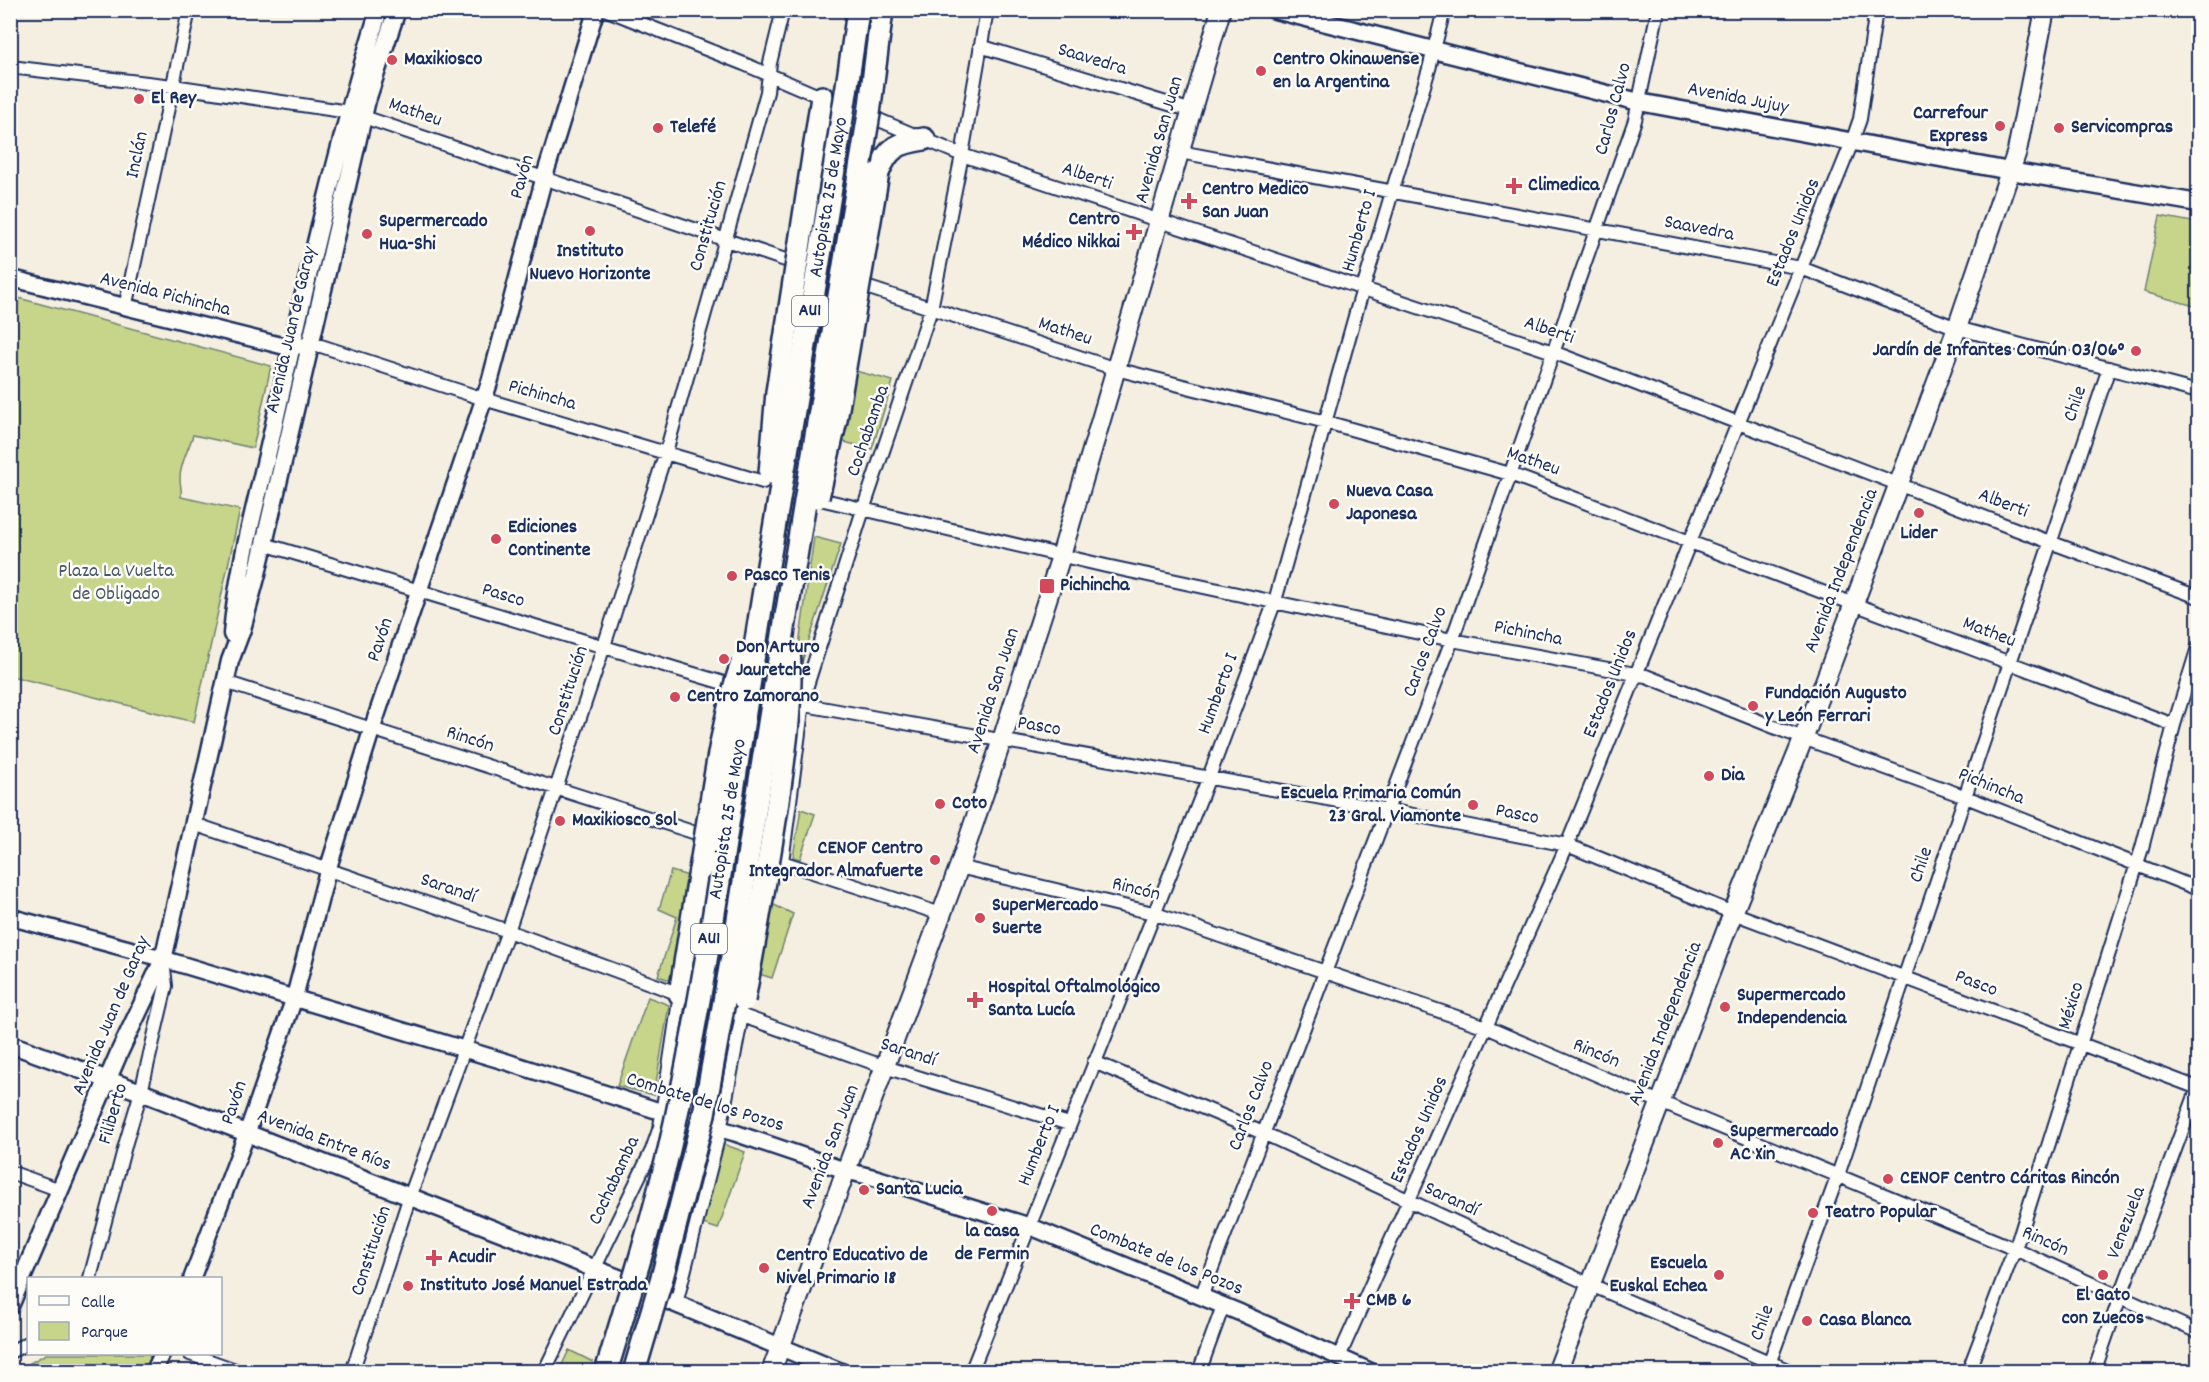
<svg xmlns="http://www.w3.org/2000/svg" width="2209" height="1382" viewBox="0 0 2209 1382" font-family="Dekko,sans-serif">
  <style>
    .park { fill: #c6d589; stroke: #708274; stroke-width: 1.5 }
    .lines { fill: none; stroke-linecap: round; stroke-linejoin: round }
    .minor-tunnel { stroke: #c9c9c8; stroke-width: 12; stroke-dasharray: 12 6; stroke-linecap: butt }
    .minor-casing { stroke: #1b2f5e; stroke-width: 16 }
    .tertiary-casing { stroke: #1b2f5e; stroke-width: 20 }
    .secondary-casing { stroke: #1b2f5e; stroke-width: 21 }
    .primary-casing { stroke: #1b2f5e; stroke-width: 22 }
    .motorway-casing { stroke: #1b2f5e; stroke-width: 26 }
    .minor { stroke: #fdfcf7; stroke-width: 12 }
    .tertiary { stroke: #fdfcf7; stroke-width: 15 }
    .secondary { stroke: #fdfcf7; stroke-width: 16 }
    .primary { stroke: #fdfcf7; stroke-width: 18 }
    .motorway { stroke: #fdfcf7; stroke-width: 21 }
    .motorway-bridge-casing { stroke: #1b2f5e; stroke-width: 26; stroke-linecap: butt }
    .motorway-bridge { stroke: #fdfcf7; stroke-width: 21 }
    .poi-dot { fill: #d1495b; stroke: #fdfcf7; stroke-width: 2 }
    .labels { text-anchor: middle; dominant-baseline: central; stroke-width: 5; stroke-linejoin: round; paint-order: stroke }
    .shield { fill: #fdfcf7; stroke: #5f6c8c; stroke-width: 1.5 }
    .shield-label { font-size: 18px; font-weight: bold; fill: #1b2f5e }
    .poi-label { font-size: 20px; font-weight: bold; fill: #1b2f5e; stroke: #fdfcf7; text-anchor: start }
    .street-label { font-size: 20px; fill: #1b2f5e; stroke: #fdfcf7 }
    .park-label { font-size: 20px; fill: #465869; stroke: #fdfcf7 }
  </style>
  <rect width="100%" height="100%" fill="#f5efe2"/>
  <filter id="ink" filterUnits="userSpaceOnUse"><feTurbulence type="fractalNoise" baseFrequency=".0167" numOctaves="2"/><feDisplacementMap in="SourceGraphic" scale="12" xChannelSelector="R" yChannelSelector="G"/><feConvolveMatrix kernelMatrix="1 2 1 2 8 2 1 2 1" color-interpolation-filters="sRGB"/></filter>
  <g filter="url(#ink)">
    <!-- park -->
    <path class="park" d="M2160 216 2198 223V307L2144 292Z
      M11 296 271 366 253 448 193 435C189 449 180 463 180 478 180 486 182 489 181 497L240 510 194 722 11 676Z
      M852 370 893 381 872 449 836 440Z
      M814 537 841 544 793 689Z
      M801 809 815 814 800 859 793 857Z
      M671 871 689 876 673 981 658 976 677 917 659 909Z
      M772 904 793 914 772 978 759 974Z
      M648 997 669 1005 654 1095 617 1086Z
      M723 1144 745 1152 718 1229 703 1224Z
      M569 1350 593 1362 590 1371H559Z
      M46 1354H149L150 1359 144 1371H16Z"/>
    <g class="lines">
      <!-- minor-tunnel -->
      <path class="minor-tunnel" d="M763 482 811 496"/>
      <defs>
        <path id="minor" d="M607 10 744 64 828 100
          M980 46 1192 111
          M10 67 173 86 349 112 791 262
          M879 120 962 155 1553 352 2031 535 2198 597
          M1180 152 1801 268 1957 328 2198 392
          M863 286 1116 369 1326 422 1510 474 2174 725
          M125 308 189 10
          M310 346H321L484 399 763 482
          M824 500 1106 566 1452 640 1646 676 1784 731 1966 797 2198 889
          M264 544 730 685
          M225 682 702 835
          M794 703 1388 810 1567 845 1733 913 2198 1088
          M194 824 508 931 685 996
          M959 867 1153 913 1486 1027 1660 1102 2015 1249 2198 1332
          M941 914 782 862 804 695 863 510 931 309 962 155 987 10
          M737 1014 885 1067 1069 1124
          M1094 1062 1263 1133 1591 1285 1792 1372
          M10 1172 60 1190
          M90 1278 126 1142 141 1092 166 986 163 960
          M1201 1297 1452 640 1635 120 1658 10
          M676 1304 720 1130 742 1015
          M10 1352 28 1343
          M190 1354 241 1372
          M1339 1357 1567 845 1852 142 1860 119 1876 10
          M352 1372 410 1196 508 931 604 646 666 452 767 92 770 63 783 10
          M544 1372 652 1150 660 1127 680 994
          M971 1372 1209 777 1275 601 1357 309 1429 69 1444 10
          M1199 1372 1223 1306
          M1766 1372 1838 1175 2109 368
          M1968 1372 2021 1232 2142 848 2174 725 2198 647
          M2094 1372 2120 1297 2198 1088"/>
        <path id="tertiary" d="M10 278 283 346H310
          M10 917 140 952 507 1062 662 1112 735 1133 847 1171 876 1178 1029 1226 1241 1313 1372 1372
          M192 1278 247 1133 294 999 328 869 372 729 490 381 544 178 596 10
          M154 1372 162 1354"/>
        <path id="secondary" d="M1275 10 1639 102 2010 171 2198 203
          M232 634C238 562 260 491 275 420 306 283 337 145 379 10
          M10 1044 141 1092 621 1279
          M669 1301 841 1372
          M10 1306 119 1053 163 960 230 661 242 629 257 574 367 100 397 10"/>
        <path id="primary" d="M771 1372 959 867 1002 740 1061 556 1221 10
          M1557 1372 1733 913 1804 737 1957 328 2017 151 2045 10"/>
        <path id="motorway" d="M878 173C888 147 898 143 924 139
          M806 203 822 97
          M786 616 791 587
          M680 994 700 870"/>
      </defs>
      <!-- minor casing -->
      <use href="#minor" class="minor-casing"/>
      <!-- tertiary casing -->
      <use href="#tertiary" class="tertiary-casing"/>
      <!-- secondary casing -->
      <use href="#secondary" class="secondary-casing"/>
      <!-- primary casing -->
      <use href="#primary" class="primary-casing"/>
      <!-- motorway casing -->
      <use href="#motorway" class="motorway-casing"/>
      <!-- minor -->
      <use href="#minor" class="minor"/>
      <!-- tertiary -->
      <use href="#tertiary" class="tertiary"/>
      <!-- secondary -->
      <use href="#secondary" class="secondary"/>
      <!-- primary -->
      <use href="#primary" class="primary"/>
      <!-- motorway -->
      <use href="#motorway" class="motorway"/>
      <defs>
        <g id="motorway-bridge">
          <path d="M770 473 777 392 806 203"/>
          <path d="M818 497 836 420 878 173"/>
          <path d="M791 587 869 114 882 10"/>
          <path d="M700 870C712 801 719 730 742 663"/>
          <path d="M744 1000C756 934 768 868 778 801 785 751 793 701 789 650"/>
          <path id="s1" d="M606 1372C631 1289 657 1207 675 1123 711 955 733 785 760 615 792 414 830 213 858 10"/>
          <path d="M634 1372 663 1274 704 1114 733 951 786 616"/>
        </g>
      </defs>
      <!-- motorway-bridge casing -->
      <use href="#motorway-bridge" class="motorway-bridge-casing"/>
      <!-- motorway-bridge -->
      <use href="#motorway-bridge" class="motorway-bridge"/>
    </g>
  </g>
  <!-- markers -->
  <g class="poi-dot">
    <circle cx="392" cy="60" r="6"/>
    <circle cx="1261" cy="71" r="6"/>
    <circle cx="139" cy="99" r="6"/>
    <circle cx="2000" cy="126" r="6"/>
    <circle cx="658" cy="128" r="6"/>
    <circle cx="2059" cy="128" r="6"/>
    <path d="M1511 177h6v6h6v6h-6v6h-6v-6h-6v-6h6z"/>
    <path d="M1186 192h6v6h6v6h-6v6h-6v-6h-6v-6h6z"/>
    <circle cx="590" cy="231" r="6"/>
    <path d="M1131 223h6v6h6v6h-6v6h-6v-6h-6v-6h6z"/>
    <circle cx="367" cy="234" r="6"/>
    <circle cx="2136" cy="351" r="6"/>
    <circle cx="1334" cy="504" r="6"/>
    <circle cx="1919" cy="513" r="6"/>
    <circle cx="496" cy="539" r="6"/>
    <circle cx="732" cy="576" r="6"/>
    <rect x="1039" y="578" width="16" height="16" rx="3"/>
    <circle cx="724" cy="659" r="6"/>
    <circle cx="675" cy="697" r="6"/>
    <circle cx="1753" cy="706" r="6"/>
    <circle cx="1709" cy="776" r="6"/>
    <circle cx="940" cy="804" r="6"/>
    <circle cx="1473" cy="805" r="6"/>
    <circle cx="560" cy="821" r="6"/>
    <circle cx="935" cy="860" r="6"/>
    <circle cx="980" cy="918" r="6"/>
    <path d="M972 991h6v6h6v6h-6v6h-6v-6h-6v-6h6z"/>
    <circle cx="1725" cy="1007" r="6"/>
    <circle cx="1718" cy="1143" r="6"/>
    <circle cx="1888" cy="1179" r="6"/>
    <circle cx="864" cy="1190" r="6"/>
    <circle cx="992" cy="1211" r="6"/>
    <circle cx="1813" cy="1213" r="6"/>
    <path d="M431 1249h6v6h6v6h-6v6h-6v-6h-6v-6h6z"/>
    <circle cx="764" cy="1268" r="6"/>
    <circle cx="1719" cy="1275" r="6"/>
    <circle cx="2103" cy="1275" r="6"/>
    <circle cx="408" cy="1286" r="6"/>
    <path d="M1349 1292h6v6h6v6h-6v6h-6v-6h-6v-6h6z"/>
    <circle cx="1807" cy="1321" r="6"/>
  </g>
  <g class="labels">
    <!-- shield labels -->
    <g class="shield">
      <rect x="792" y="296" width="36" height="30" rx="4.5"/>
      <rect x="691" y="924" width="36" height="30" rx="4.5"/>
    </g>
    <g class="shield-label">
      <text x="810" y="311">AU1</text>
      <text x="709" y="939">AU1</text>
    </g>
    <!-- poi labels -->
    <g class="poi-label">
      <text x="404" y="60">Maxikiosco</text>
      <text x="1273" y="60">Centro Okinawense<tspan x="1273" dy="23">en la Argentina</tspan></text>
      <text x="151" y="99">El Rey</text>
      <text x="1988" y="114" text-anchor="end">Carrefour<tspan x="1988" dy="23">Express</tspan></text>
      <text x="670" y="128">Telefé</text>
      <text x="2071" y="128">Servicompras</text>
      <text x="1528" y="186">Climedica</text>
      <text x="1202" y="190">Centro Medico<tspan x="1202" dy="23">San Juan</tspan></text>
      <text x="1120" y="220" text-anchor="end">Centro<tspan x="1120" dy="23">Médico Nikkai</tspan></text>
      <text x="379" y="222">Supermercado<tspan x="379" dy="23">Hua-Shi</tspan></text>
      <text x="590" y="252" text-anchor="middle">Instituto<tspan x="590" dy="23">Nuevo Horizonte</tspan></text>
      <text x="2124" y="351" text-anchor="end">Jardín de Infantes Común 03/06°</text>
      <text x="1346" y="492">Nueva Casa<tspan x="1346" dy="23">Japonesa</tspan></text>
      <text x="508" y="528">Ediciones<tspan x="508" dy="23">Continente</tspan></text>
      <text x="1919" y="534" text-anchor="middle">Lider</text>
      <text x="744" y="576">Pasco Tenis</text>
      <text x="1060" y="586">Pichincha</text>
      <text x="736" y="648">Don Arturo<tspan x="736" dy="23">Jauretche</tspan></text>
      <text x="1765" y="694">Fundación Augusto<tspan x="1765" dy="23">y León Ferrari</tspan></text>
      <text x="687" y="697">Centro Zamorano</text>
      <text x="1721" y="776">Dia</text>
      <text x="1461" y="794" text-anchor="end">Escuela Primaria Común<tspan x="1461" dy="23">23 Gral. Viamonte</tspan></text>
      <text x="952" y="804">Coto</text>
      <text x="572" y="821">Maxikiosco Sol</text>
      <text x="923" y="849" text-anchor="end">CENOF Centro<tspan x="923" dy="23">Integrador Almafuerte</tspan></text>
      <text x="992" y="906">SuperMercado<tspan x="992" dy="23">Suerte</tspan></text>
      <text x="988" y="988">Hospital Oftalmológico<tspan x="988" dy="23">Santa Lucía</tspan></text>
      <text x="1737" y="996">Supermercado<tspan x="1737" dy="23">Independencia</tspan></text>
      <text x="1730" y="1132">Supermercado<tspan x="1730" dy="23">AC Xin</tspan></text>
      <text x="1900" y="1179">CENOF Centro Cáritas Rincón</text>
      <text x="876" y="1190">Santa Lucia</text>
      <text x="1825" y="1213">Teatro Popular</text>
      <text x="992" y="1232" text-anchor="middle">la casa<tspan x="992" dy="23">de Fermin</tspan></text>
      <text x="776" y="1256">Centro Educativo de<tspan x="776" dy="23">Nivel Primario 18</tspan></text>
      <text x="448" y="1258">Acudir</text>
      <text x="1707" y="1264" text-anchor="end">Escuela<tspan x="1707" dy="23">Euskal Echea</tspan></text>
      <text x="420" y="1286">Instituto José Manuel Estrada</text>
      <text x="2103" y="1296" text-anchor="middle">El Gato<tspan x="2103" dy="23">con Zuecos</tspan></text>
      <text x="1366" y="1301">CMB 6</text>
      <text x="1819" y="1321">Casa Blanca</text>
    </g>
    <!-- street labels -->
    <g class="street-label">
      <text transform="translate(1092 60) rotate(17)">Saavedra</text>
      <text transform="translate(1738 99) rotate(11)">Avenida Jujuy</text>
      <text transform="translate(1614 109) rotate(-75)">Carlos Calvo</text>
      <text transform="translate(415 113) rotate(19)">Matheu</text>
      <text transform="translate(1160 140) rotate(-74)">Avenida San Juan</text>
      <text transform="translate(138 155) rotate(-78)">Inclán</text>
      <text transform="translate(523 177) rotate(-74)">Pavón</text>
      <text transform="translate(1087 177) rotate(19)">Alberti</text>
      <text stroke="none"><textPath href="#s1" startOffset="1197">Autopista 25 de Mayo</textPath></text>
      <text transform="translate(709 226) rotate(-74)">Constitución</text>
      <text transform="translate(1699 229) rotate(11)">Saavedra</text>
      <text transform="translate(1360 231) rotate(-74)">Humberto I</text>
      <text transform="translate(1794 233) rotate(-68)">Estados Unidos</text>
      <text transform="translate(165 295) rotate(14)">Avenida Pichincha</text>
      <text transform="translate(292 330) rotate(-77)">Avenida Juan de Garay</text>
      <text transform="translate(1549 331) rotate(19)">Alberti</text>
      <text transform="translate(1065 332) rotate(18)">Matheu</text>
      <text transform="translate(542 396) rotate(16)">Pichincha</text>
      <text transform="translate(2076 404) rotate(-71)">Chile</text>
      <text transform="translate(869 431) rotate(-71)">Cochabamba</text>
      <text transform="translate(1533 462) rotate(19)">Matheu</text>
      <text transform="translate(2003 504) rotate(21)">Alberti</text>
      <text transform="translate(1842 571) rotate(-69)">Avenida Independencia</text>
      <text transform="translate(503 596) rotate(17)">Pasco</text>
      <text transform="translate(1989 633) rotate(21)">Matheu</text>
      <text transform="translate(1528 634) rotate(11)">Pichincha</text>
      <text transform="translate(381 640) rotate(-71)">Pavón</text>
      <text transform="translate(1426 652) rotate(-70)">Carlos Calvo</text>
      <text transform="translate(1611 684) rotate(-68)">Estados Unidos</text>
      <text transform="translate(569 691) rotate(-72)">Constitución</text>
      <text transform="translate(994 691) rotate(-72)">Avenida San Juan</text>
      <text transform="translate(1219 694) rotate(-70)">Humberto I</text>
      <text transform="translate(1039 727) rotate(10)">Pasco</text>
      <text transform="translate(470 740) rotate(18)">Rincón</text>
      <text transform="translate(1991 787) rotate(22)">Pichincha</text>
      <text transform="translate(1517 815) rotate(11)">Pasco</text>
      <text stroke="none"><textPath href="#s1" startOffset="567">Autopista 25 de Mayo</textPath></text>
      <text transform="translate(1922 865) rotate(-71)">Chile</text>
      <text transform="translate(448 889) rotate(19)">Sarandí</text>
      <text transform="translate(1136 890) rotate(14)">Rincón</text>
      <text transform="translate(1976 984) rotate(21)">Pasco</text>
      <text transform="translate(2072 1006) rotate(-73)">México</text>
      <text transform="translate(112 1016) rotate(-67)">Avenida Juan de Garay</text>
      <text transform="translate(1666 1024) rotate(-69)">Avenida Independencia</text>
      <text transform="translate(908 1053) rotate(18)">Sarandí</text>
      <text transform="translate(1596 1054) rotate(23)">Rincón</text>
      <text transform="translate(235 1103) rotate(-71)">Pavón</text>
      <text transform="translate(705 1103) rotate(17)">Combate de los Pozos</text>
      <text transform="translate(1252 1106) rotate(-69)">Carlos Calvo</text>
      <text transform="translate(114 1114) rotate(-74)">Filiberto</text>
      <text transform="translate(1420 1130) rotate(-66)">Estados Unidos</text>
      <text transform="translate(324 1141) rotate(21)">Avenida Entre Ríos</text>
      <text transform="translate(1040 1146) rotate(-68)">Humberto I</text>
      <text transform="translate(831 1147) rotate(-69)">Avenida San Juan</text>
      <text transform="translate(615 1181) rotate(-65)">Cochabamba</text>
      <text transform="translate(1451 1200) rotate(25)">Sarandí</text>
      <text transform="translate(2127 1223) rotate(-69)">Venezuela</text>
      <text transform="translate(2045 1242) rotate(24)">Rincón</text>
      <text transform="translate(372 1251) rotate(-72)">Constitución</text>
      <text transform="translate(1166 1260) rotate(22)">Combate de los Pozos</text>
      <text transform="translate(1763 1323) rotate(-70)">Chile</text>
    </g>
    <!-- park labels -->
    <g class="park-label">
      <text x="116" y="572">Plaza La Vuelta<tspan x="116" dy="23">de Obligado</tspan></text>
    </g>
  </g>
  <!-- margin -->
  <rect width="2209" height="1382" fill="none" stroke="#fdfcf7" stroke-width="36"/>
  <rect x="18" y="18" width="2173" height="1346" fill="none" stroke="#1b2f5e" stroke-width="2" filter="url(#ink)"/>
  <!-- legend -->
  <rect x="27" y="1277" width="195" height="78" fill="#fdfcf7" stroke="#a3aaba" stroke-width="1.5"/>
  <rect x="39" y="1296" width="30" height="9" fill="#fdfcf7" stroke="#a3aaba" stroke-width="1.5"/>
  <text x="81" y="1307" font-size="18" fill="#1b2f5e">Calle</text>
  <rect x="39" y="1322" width="30" height="18" fill="#c6d589" stroke="#a3aaba" stroke-width="1.5"/>
  <text x="81" y="1337" font-size="18" fill="#1b2f5e">Parque</text>
</svg>
